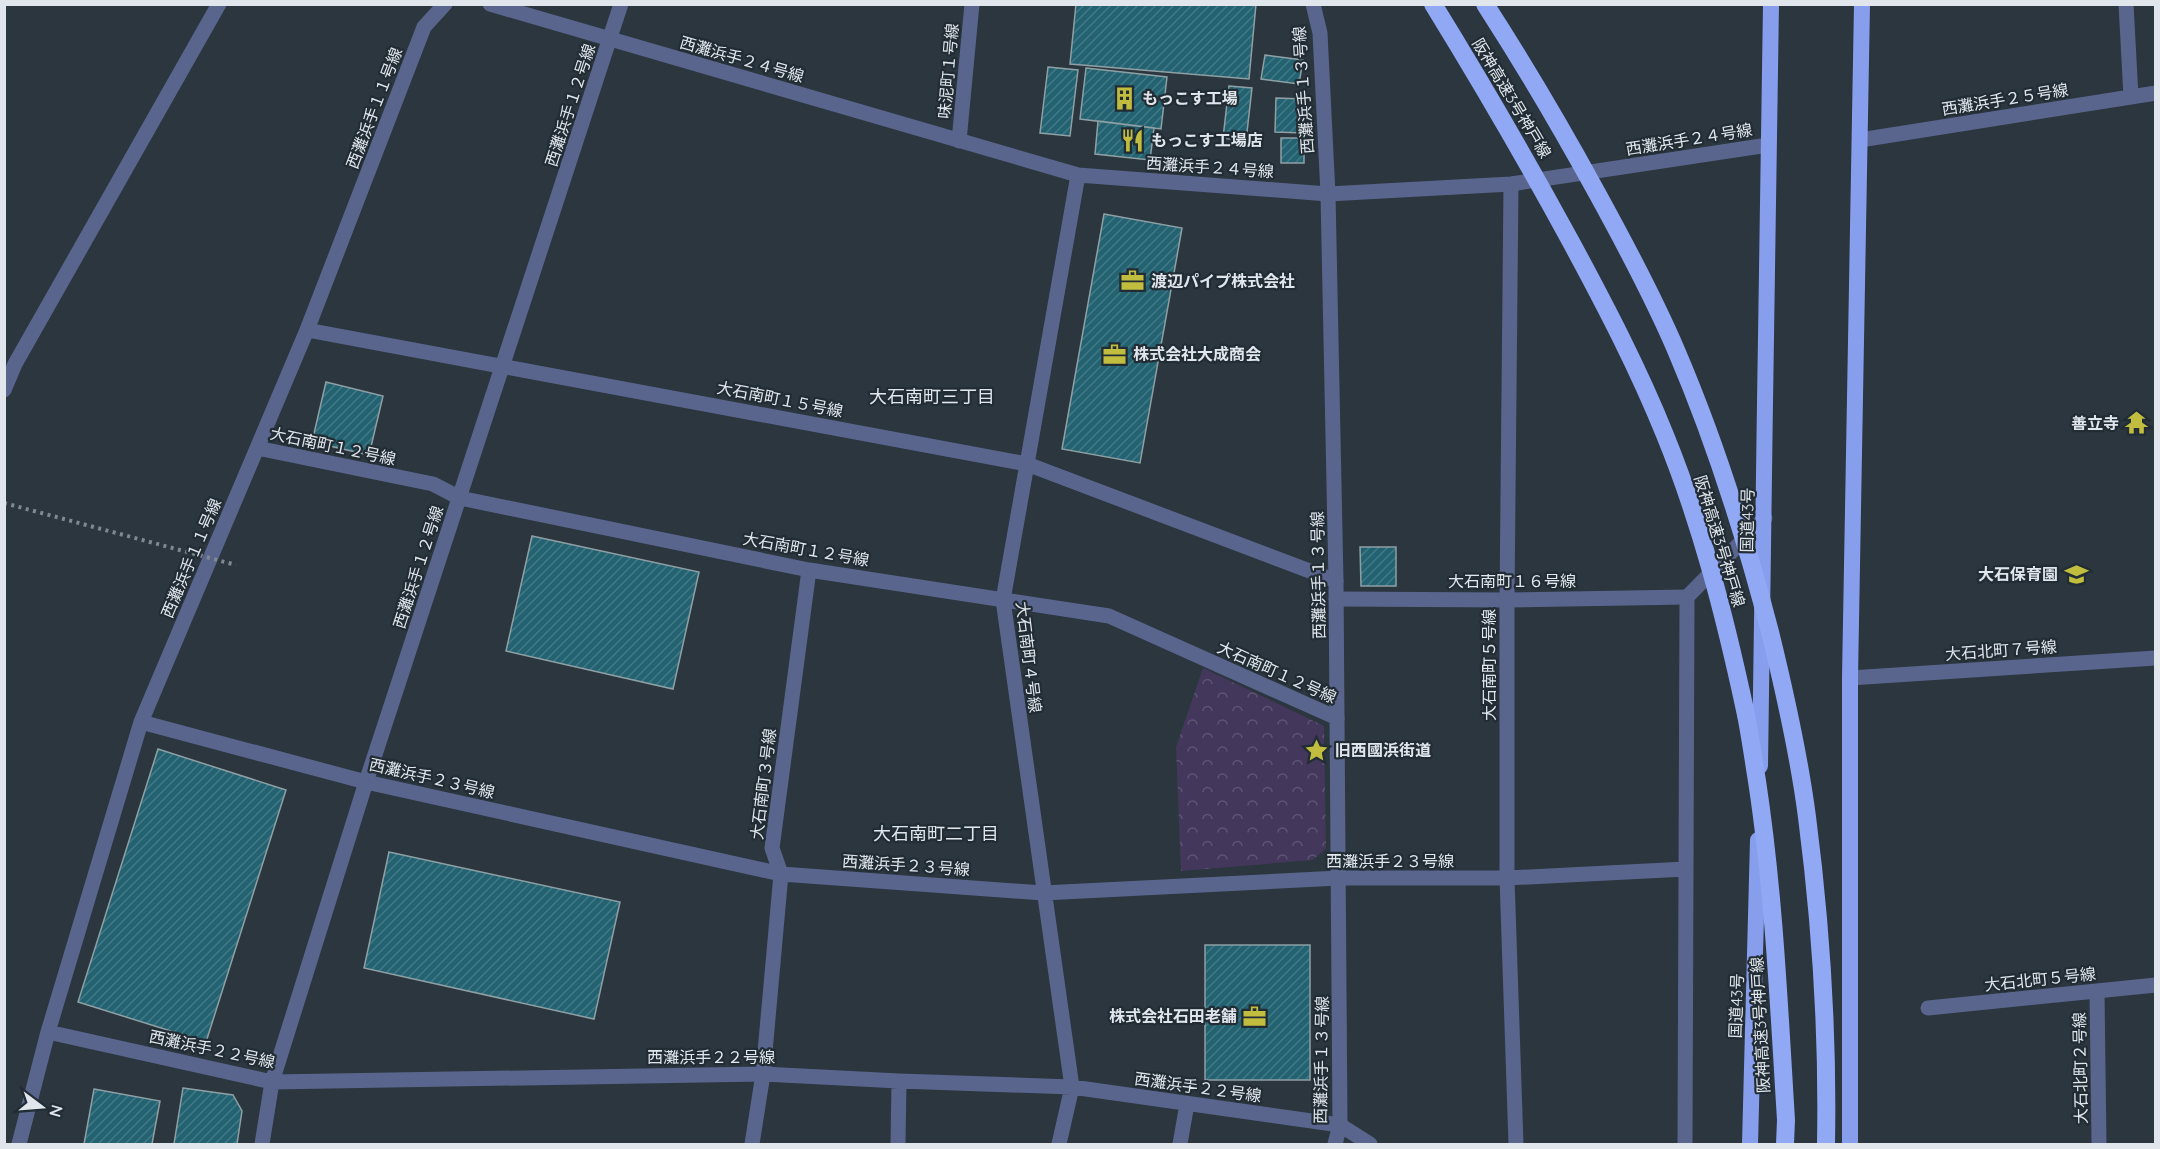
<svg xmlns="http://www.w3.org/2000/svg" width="2160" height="1149" viewBox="0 0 2160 1149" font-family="Quicksand,'Noto Sans JP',sans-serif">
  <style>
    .park { fill: url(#park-crowns) }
    .building { fill: url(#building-hatch); stroke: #8fa0a5; stroke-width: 1.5 }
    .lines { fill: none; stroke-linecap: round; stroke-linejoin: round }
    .service { stroke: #59658d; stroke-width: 15 }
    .minor { stroke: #59658d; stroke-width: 15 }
    .tertiary { stroke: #59658d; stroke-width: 15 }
    .trunk { stroke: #879eec; stroke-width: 16 }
    .path-bridge { stroke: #818990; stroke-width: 4; stroke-dasharray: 3 4.5; stroke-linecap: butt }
    .motorway-bridge { stroke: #91a8f5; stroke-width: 18 }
    .labels { text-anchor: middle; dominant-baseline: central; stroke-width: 4.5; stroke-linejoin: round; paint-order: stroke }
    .street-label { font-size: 16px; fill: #e0e6ec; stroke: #222c34 }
    .poi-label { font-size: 16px; font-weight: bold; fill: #e0e6ec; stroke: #222c34; text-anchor: start }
    .neighbourhood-label { font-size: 18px; fill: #e0e6ec; stroke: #222c34 }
  </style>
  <defs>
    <pattern id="park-crowns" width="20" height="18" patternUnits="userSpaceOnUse" patternTransform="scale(1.5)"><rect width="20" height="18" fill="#43375b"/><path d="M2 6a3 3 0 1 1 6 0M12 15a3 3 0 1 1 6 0" fill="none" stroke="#5e5473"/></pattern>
    <pattern id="building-hatch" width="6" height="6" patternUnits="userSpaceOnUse" patternTransform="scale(1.5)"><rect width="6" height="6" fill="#236271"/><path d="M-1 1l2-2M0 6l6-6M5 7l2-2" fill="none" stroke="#437885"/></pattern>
  </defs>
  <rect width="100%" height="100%" fill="#2b363e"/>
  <!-- park -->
  <path class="park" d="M1203 668 1324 726 1326 848 1313 860 1181 871 1176 747Z"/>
  <!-- building -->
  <path class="building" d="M1076 4H1256L1249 79 1070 64Z
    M1265 55 1303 60 1299 84 1261 79Z
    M1048 67 1078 70 1070 136 1040 133Z
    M1086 68 1167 77 1161 129 1080 119Z
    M1229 86 1252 88 1246 141 1223 138Z
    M1276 98 1305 99 1304 133 1275 132Z
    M1098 121 1154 128 1150 160 1095 154Z
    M1281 138H1304V163H1281Z
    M1104 214 1182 228 1140 463 1062 449Z
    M326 382 383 396 369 455 312 442Z
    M532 536 699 572 673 689 506 651Z
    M1360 547H1396V586H1361Z
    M158 749 286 790 206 1042 78 1002Z
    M389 852 620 902 594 1019 364 968Z
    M1205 945H1310V1080H1205Z
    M183 1088 233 1095 242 1111 237 1144H174Z
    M94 1089 160 1101 152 1144H84Z"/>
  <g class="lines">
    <!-- service -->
    <path class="service" d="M1336 599 1507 600 1687 597"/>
    <!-- minor -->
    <path class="minor" d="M490 4 1078 175 1328 194 1511 184 1768 145
      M2126 4 2131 97
      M1860 140 2156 93
      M959 141 972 4
      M1511 184 1507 600V878L1516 1144
      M307 330 1027 464 1336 581
      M257 448 433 484 460 498 809 570 1109 616 1337 718
      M1850 678 2156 658
      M141 722 366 782 781 874 1043 893 1339 878H1507L1686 869
      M2097 991 2099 1144
      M1928 1008 2156 985
      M48 1032 272 1082 763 1074 899 1081 1072 1087 1340 1125 1370 1144
      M19 1144 48 1032 141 722 307 330 424 27 445 4
      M262 1144 272 1082 366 782 621 4
      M752 1144 763 1074 781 874 772 848 809 570
      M898 1144 899 1081
      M1059 1144 1072 1087 1003 600 1078 175
      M1180 1144 1187 1104
      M1685 1144 1687 597 1765 518"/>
    <!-- tertiary -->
    <path class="tertiary" d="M1313 4 1320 33 1328 194 1336 581 1340 1125 1335 1144
      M4 390 15 364 219 4"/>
    <!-- trunk -->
    <path class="trunk" d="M1760 766C1765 512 1765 258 1771 4
      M1750 1144 1758 840
      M1850 1144V678L1862 4"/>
    <!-- path-bridge -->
    <path class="path-bridge" d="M4 503 236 565"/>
    <!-- motorway-bridge -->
    <path class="motorway-bridge" d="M1433 4C1481 82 1527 161 1571 242 1605 305 1638 368 1665 435 1701 523 1725 617 1745 710 1750 733 1753 757 1757 781 1774 893 1779 1007 1786 1120L1785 1144
      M1485 4C1525 66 1562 129 1597 193 1625 244 1653 296 1676 350 1715 441 1745 536 1770 632 1785 693 1799 755 1807 817 1821 925 1828 1036 1826 1144"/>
  </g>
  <!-- icons -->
  <defs>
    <symbol id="building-bare" viewBox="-9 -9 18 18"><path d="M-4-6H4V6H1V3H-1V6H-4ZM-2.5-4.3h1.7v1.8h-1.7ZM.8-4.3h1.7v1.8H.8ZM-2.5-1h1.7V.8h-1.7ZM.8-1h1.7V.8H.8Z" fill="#c1bd3f" stroke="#222c34" stroke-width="2.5" paint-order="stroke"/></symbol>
    <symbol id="restaurant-bare" viewBox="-9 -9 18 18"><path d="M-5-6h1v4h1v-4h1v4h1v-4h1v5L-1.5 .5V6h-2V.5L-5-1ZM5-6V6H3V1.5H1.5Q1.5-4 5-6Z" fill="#c1bd3f" stroke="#222c34" stroke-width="2.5" paint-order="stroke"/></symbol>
    <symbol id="office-bare" viewBox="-9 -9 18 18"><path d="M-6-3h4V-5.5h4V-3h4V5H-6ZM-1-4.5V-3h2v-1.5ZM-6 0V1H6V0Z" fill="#c1bd3f" stroke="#222c34" stroke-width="2.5" paint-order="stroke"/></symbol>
    <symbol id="temple-bare" viewBox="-9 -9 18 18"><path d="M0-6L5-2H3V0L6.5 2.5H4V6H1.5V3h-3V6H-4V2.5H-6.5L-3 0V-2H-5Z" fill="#c1bd3f" stroke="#222c34" stroke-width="2.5" paint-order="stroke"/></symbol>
    <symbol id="school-bare" viewBox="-9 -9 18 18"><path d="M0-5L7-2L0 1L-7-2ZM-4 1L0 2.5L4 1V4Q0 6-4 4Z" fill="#c1bd3f" stroke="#222c34" stroke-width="2.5" paint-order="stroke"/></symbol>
    <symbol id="sight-bare" viewBox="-9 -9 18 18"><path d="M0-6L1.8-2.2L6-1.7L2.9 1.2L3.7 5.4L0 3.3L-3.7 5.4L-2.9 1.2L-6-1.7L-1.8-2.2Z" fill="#c1bd3f" stroke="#222c34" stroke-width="2.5" paint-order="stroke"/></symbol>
  </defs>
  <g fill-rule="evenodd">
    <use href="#building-bare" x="1108" y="82" width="33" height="33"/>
    <use href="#restaurant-bare" x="1116" y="124" width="33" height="33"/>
    <use href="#office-bare" x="1116" y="264" width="33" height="33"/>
    <use href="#office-bare" x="1098" y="338" width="33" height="33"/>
    <use href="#temple-bare" x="2120" y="406" width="33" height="33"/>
    <use href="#school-bare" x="2060" y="558" width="33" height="33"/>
    <use href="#sight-bare" x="1300" y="734" width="33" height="33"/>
    <use href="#office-bare" x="1238" y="1000" width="33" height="33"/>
  </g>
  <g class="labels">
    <!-- street labels -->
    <g class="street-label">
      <text transform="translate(742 59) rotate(16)">西灘浜手２４号線</text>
      <text transform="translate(948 71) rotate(-85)">味泥町１号線</text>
      <text transform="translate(1303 90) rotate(-94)">西灘浜手１３号線</text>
      <text transform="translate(1512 98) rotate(59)">阪神高速3号神戸線</text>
      <text transform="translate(2005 99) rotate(-9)">西灘浜手２５号線</text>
      <text transform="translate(570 105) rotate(-72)">西灘浜手１２号線</text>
      <text transform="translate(374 108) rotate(-69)">西灘浜手１１号線</text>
      <text transform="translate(1689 139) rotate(-9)">西灘浜手２４号線</text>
      <text transform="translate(1210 167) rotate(4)">西灘浜手２４号線</text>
      <text transform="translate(780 399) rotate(11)">大石南町１５号線</text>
      <text transform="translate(333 446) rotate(12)">大石南町１２号線</text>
      <text transform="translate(1747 520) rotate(-89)">国道43号</text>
      <text transform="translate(1720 541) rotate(73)">阪神高速3号神戸線</text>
      <text transform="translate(806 549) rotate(10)">大石南町１２号線</text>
      <text transform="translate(191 558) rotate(-67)">西灘浜手１１号線</text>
      <text transform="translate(418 567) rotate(-72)">西灘浜手１２号線</text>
      <text transform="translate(1318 575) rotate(-91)">西灘浜手１３号線</text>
      <text x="1512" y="581">大石南町１６号線</text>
      <text transform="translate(2001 650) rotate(-4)">大石北町７号線</text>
      <text transform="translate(1029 657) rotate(83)">大石南町４号線</text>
      <text transform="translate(1489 665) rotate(-90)">大石南町５号線</text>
      <text transform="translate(1277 672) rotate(24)">大石南町１２号線</text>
      <text transform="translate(432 778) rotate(13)">西灘浜手２３号線</text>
      <text transform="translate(763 784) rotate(-83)">大石南町３号線</text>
      <text x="1390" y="861">西灘浜手２３号線</text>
      <text transform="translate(906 865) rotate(4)">西灘浜手２３号線</text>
      <text transform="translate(2040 979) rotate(-6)">大石北町５号線</text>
      <text transform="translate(1736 1006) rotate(-88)">国道43号</text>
      <text transform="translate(1760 1025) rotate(-93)">阪神高速3号神戸線</text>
      <text transform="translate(212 1049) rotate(12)">西灘浜手２２号線</text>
      <text x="711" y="1057">西灘浜手２２号線</text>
      <text transform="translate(1321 1060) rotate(-89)">西灘浜手１３号線</text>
      <text transform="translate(2080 1068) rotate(-91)">大石北町２号線</text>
      <text transform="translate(1198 1087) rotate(8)">西灘浜手２２号線</text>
    </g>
    <!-- poi labels -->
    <g class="poi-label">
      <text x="1142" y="98">もっこす工場</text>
      <text x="1151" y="140">もっこす工場店</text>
      <text x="1151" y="281">渡辺パイプ株式会社</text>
      <text x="1133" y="354">株式会社大成商会</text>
      <text x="2119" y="423" text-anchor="end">善立寺</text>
      <text x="2058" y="574" text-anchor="end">大石保育園</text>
      <text x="1335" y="750">旧西國浜街道</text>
      <text x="1237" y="1016" text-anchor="end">株式会社石田老舗</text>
    </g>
    <!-- neighbourhood labels -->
    <g class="neighbourhood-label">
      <text x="932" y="396">大石南町三丁目</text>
      <text x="936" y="833">大石南町二丁目</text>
    </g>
  </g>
  <!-- border -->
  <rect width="2160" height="1149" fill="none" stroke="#e0e6ec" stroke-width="12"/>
  <!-- north arrow -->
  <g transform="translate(42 1107) rotate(106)" stroke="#222c34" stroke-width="4.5" paint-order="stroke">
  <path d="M0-4.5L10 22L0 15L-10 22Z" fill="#e0e6ec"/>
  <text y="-9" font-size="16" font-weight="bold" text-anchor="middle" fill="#e0e6ec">N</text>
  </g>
</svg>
